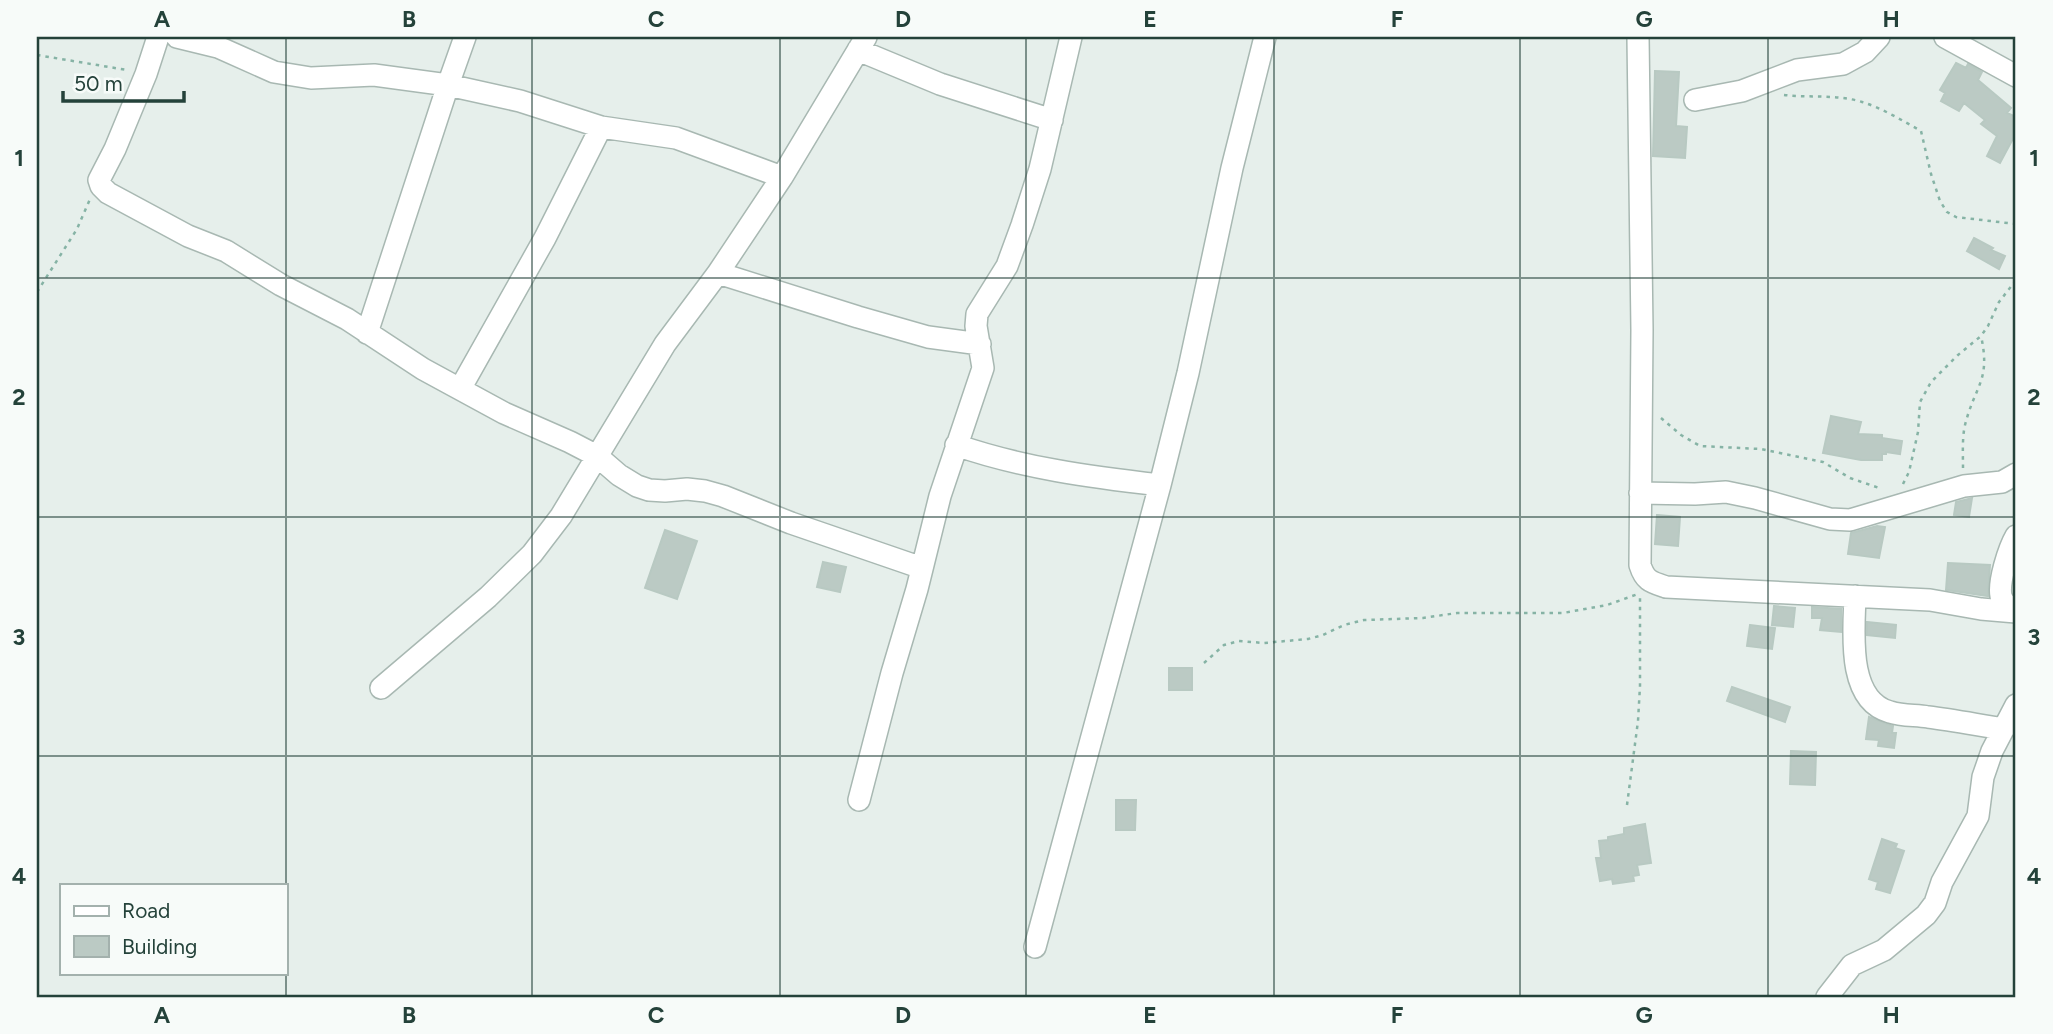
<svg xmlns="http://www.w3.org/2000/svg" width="2053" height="1034" viewBox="0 0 2053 1034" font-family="Figtree,sans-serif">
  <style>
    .building { fill: #bbcac4; stroke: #b8c9c2; stroke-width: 2 }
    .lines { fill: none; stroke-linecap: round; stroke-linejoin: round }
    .minor-casing { stroke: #a8b8b2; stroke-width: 24 }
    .path { stroke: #86b3a5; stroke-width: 2.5; stroke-dasharray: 3.5 5; stroke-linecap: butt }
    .minor { stroke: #fff; stroke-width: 21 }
    .grid { fill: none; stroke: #24423a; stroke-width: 2; stroke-opacity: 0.55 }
    .neatline { fill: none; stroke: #24423a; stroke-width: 2.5 }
    .grid-label { font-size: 23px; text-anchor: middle; font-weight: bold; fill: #24423a }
  </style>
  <rect width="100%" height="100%" fill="#e6efeb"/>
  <!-- building -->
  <path class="building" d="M1956 63 1966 68 1968 64 1982 72 1978 80 2011 108 2007 113 2016 117V133L2000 163 1987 156 1997 136 1981 124 1985 120 1964 103 1959 111 1941 101 1945 93 1940 90Z
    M1655 71 1679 72 1676 126 1687 127 1685 158 1653 156Z
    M1974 238 1993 248 1991 250 2005 256 1999 269 1967 251Z
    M1831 416 1861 422 1858 434 1882 435V438L1902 441 1900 454 1886 452V454H1882V460H1861L1823 453Z
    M1972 498 1969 517 1954 515 1956 502Z
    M1657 515 1680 517 1678 546 1655 544Z
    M1877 526 1885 527 1879 558 1848 554 1851 533Z
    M665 530 697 541 677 599 645 588Z
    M823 562 846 567 840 592 817 587Z
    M1948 563 1990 565 1988 596 1946 590Z
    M1774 606 1795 608 1793 627 1772 625Z
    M1812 607 1841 609V632L1820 630 1822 618H1812Z
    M1867 622 1896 625 1895 638 1867 635Z
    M1750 625 1775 628 1772 649 1747 646Z
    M1169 668H1192V690H1169Z
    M1732 687 1790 707 1785 722 1727 701Z
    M1869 717 1893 726 1892 733H1896L1894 748 1878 746 1879 740 1866 739Z
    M1791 751 1816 752 1815 785 1790 784Z
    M1116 800H1136L1135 830H1116Z
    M1645 824 1651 863 1637 865 1639 875 1633 876 1634 881 1613 884 1612 879 1600 881 1596 858H1601L1599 841 1608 840V837L1624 834V828Z
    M1882 839 1897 844 1895 848 1904 851 1890 893 1876 889 1878 882 1869 879Z"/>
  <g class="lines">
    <defs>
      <path id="minor" d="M158 37 146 74 115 149 99 180 101 186 108 193 188 236 226 251 281 285 347 319 423 369 504 413 570 442 597 456 619 475 637 486 649 490 665 491 687 489 705 491 723 496 791 523 922 568
        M177 37 218 47 274 72 311 78 374 75 448 85 520 101 601 127 676 138 782 177
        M1638 37 1642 330 1640 565C1645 581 1651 582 1666 587L1930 600 1981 609 2016 612
        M1945 37 2016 76
        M858 50 940 84 1052 120
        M1695 100 1742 91 1797 70 1843 64 1865 52 1879 37
        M718 273 858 317 928 337 980 344
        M367 333 448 85 465 37
        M460 389 545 238 601 127
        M956 445C1022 468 1091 477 1160 485
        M1640 493 1695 494 1726 492 1755 498 1830 519 1850 520 1964 486 2002 482 2016 474
        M2016 536C2009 548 1998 582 2001 596 2003 604 2010 608 2016 612
        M1855 596C1854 630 1846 700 1890 712 1902 716 1916 715 1928 717 1953 720 1978 725 2004 729
        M381 688 488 597 532 554 561 516 665 344 718 273 782 177 866 37
        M859 800 892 673 917 589 940 496 983 368 976 326 977 314 1007 266 1022 225 1040 169 1071 37
        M1035 947 1160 485 1188 373 1232 168 1265 37
        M1827 997 1852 965 1884 950 1926 915 1935 903 1942 882 1978 816 1983 777 1992 751 2016 705"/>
    </defs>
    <!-- minor casing -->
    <use href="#minor" class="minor-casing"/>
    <!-- path -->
    <path class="path" d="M37 55 127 70
      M1784 95C1809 98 1837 94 1862 102 1882 108 1903 121 1921 131L1931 174 1940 201 1947 212 1956 217 2016 224
      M37 292 77 229 90 199
      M1661 418 1681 435 1700 446 1761 449 1823 462 1850 478 1882 489
      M1963 468C1963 454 1962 438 1965 425 1975 385 1991 381 1981 336
      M1903 484 1909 472 1918 432 1920 402 1931 382 1958 355 1981 336 1988 326 1999 302 2016 280
      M1204 663 1224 645 1239 641 1264 643 1308 639 1323 635 1344 625 1364 620 1423 618 1457 613H1563L1607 605 1638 594
      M1627 805 1638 721 1640 686V596"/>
    <!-- minor -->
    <use href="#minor" class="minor"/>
  </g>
  <!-- grid -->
  <path class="grid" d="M286 37V997M532 37V997M780 37V997M1026 37V997M1274 37V997M1520 37V997M1768 37V997M37 278H2016M37 517H2016M37 756H2016"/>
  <!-- border -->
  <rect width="2053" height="1034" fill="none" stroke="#f7fbf9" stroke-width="77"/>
  <!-- legend -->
  <rect x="60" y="884" width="228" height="91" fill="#f7fbf9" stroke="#a3b1ad" stroke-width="2"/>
  <rect x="74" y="906" width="35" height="10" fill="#ffffff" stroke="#a3b1ad" stroke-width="2"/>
  <text x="122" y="918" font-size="21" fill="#24423a">Road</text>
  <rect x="74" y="936" width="35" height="21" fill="#bbcac4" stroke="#a3b1ad" stroke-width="2"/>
  <text x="122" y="954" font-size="21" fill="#24423a">Building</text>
  <!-- scale -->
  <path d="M63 91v10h121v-10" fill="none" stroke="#24423a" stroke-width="3.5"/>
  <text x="74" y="91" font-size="21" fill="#24423a" stroke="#f7fbf9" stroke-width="5" paint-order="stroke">50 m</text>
  <rect x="38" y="38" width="1976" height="958" class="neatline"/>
  <g class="grid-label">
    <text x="162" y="27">A</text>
    <text x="409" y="27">B</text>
    <text x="656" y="27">C</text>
    <text x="903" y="27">D</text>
    <text x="1150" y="27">E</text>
    <text x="1397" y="27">F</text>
    <text x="1644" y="27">G</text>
    <text x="1891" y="27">H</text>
    <text x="19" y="166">1</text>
    <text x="2034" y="166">1</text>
    <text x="19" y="405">2</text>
    <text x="2034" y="405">2</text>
    <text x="19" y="645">3</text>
    <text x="2034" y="645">3</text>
    <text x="19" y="884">4</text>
    <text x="2034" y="884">4</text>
    <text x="162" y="1023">A</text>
    <text x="409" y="1023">B</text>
    <text x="656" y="1023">C</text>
    <text x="903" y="1023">D</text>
    <text x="1150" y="1023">E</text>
    <text x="1397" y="1023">F</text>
    <text x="1644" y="1023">G</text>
    <text x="1891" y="1023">H</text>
  </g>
</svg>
